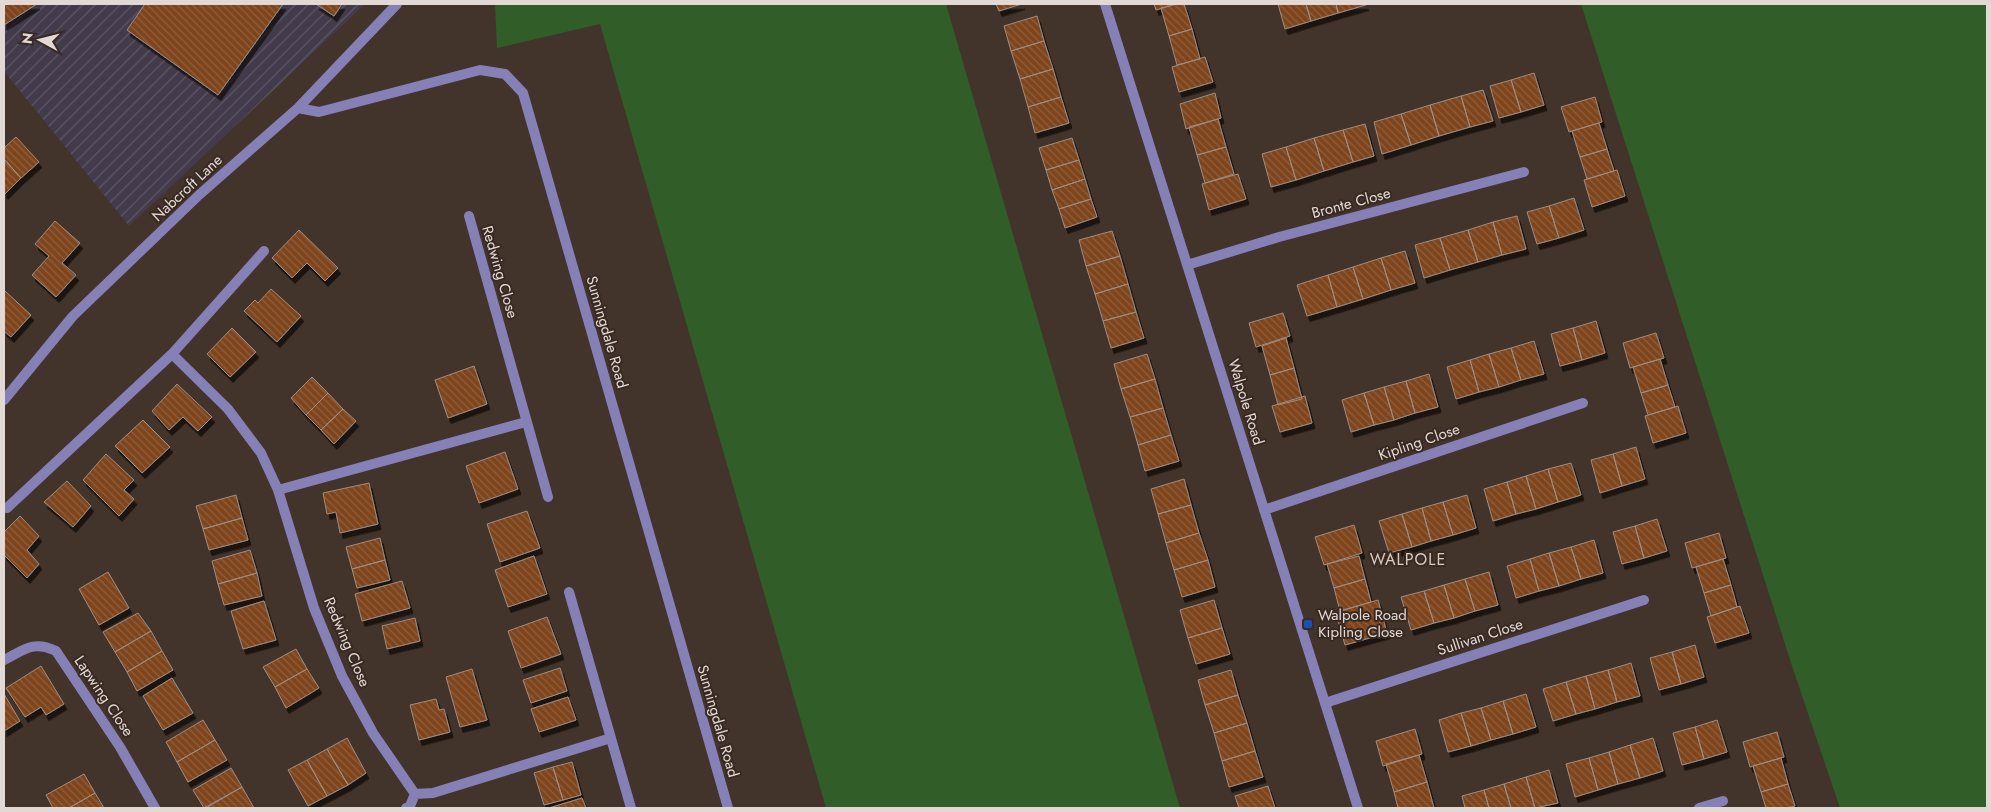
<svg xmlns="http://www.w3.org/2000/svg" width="1991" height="812" viewBox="0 0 1991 812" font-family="Jost,sans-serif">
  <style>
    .industrial { fill: url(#industrial-furrows) }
    .green { fill: #315d29 }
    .building { fill: url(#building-back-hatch); stroke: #9e8d83; filter: url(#shadow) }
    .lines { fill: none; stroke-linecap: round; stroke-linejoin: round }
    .street { stroke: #8581b7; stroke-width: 10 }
    .transit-dot { fill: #1a4fb4; stroke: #382a22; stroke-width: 2 }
    .labels { text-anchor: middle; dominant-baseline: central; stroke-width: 4; stroke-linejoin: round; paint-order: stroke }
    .street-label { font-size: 15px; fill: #e3d9d4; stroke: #382a22 }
    .poi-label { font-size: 15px; fill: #e3d9d4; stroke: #382a22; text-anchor: start }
    .neighbourhood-label { font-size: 16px; letter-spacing: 1px; fill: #dccabf; stroke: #382a22 }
  </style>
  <defs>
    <pattern id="industrial-furrows" width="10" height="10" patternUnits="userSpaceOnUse" patternTransform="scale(1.25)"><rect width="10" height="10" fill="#433b4c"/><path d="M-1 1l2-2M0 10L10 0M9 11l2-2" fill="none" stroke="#5e5765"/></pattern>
    <pattern id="building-back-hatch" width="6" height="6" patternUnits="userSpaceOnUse" patternTransform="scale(1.25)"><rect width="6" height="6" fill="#7e451d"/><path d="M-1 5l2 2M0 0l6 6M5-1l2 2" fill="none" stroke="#905f3d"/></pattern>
    <filter id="shadow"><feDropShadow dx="3" dy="5.5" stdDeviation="0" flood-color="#0009"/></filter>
  </defs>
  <rect width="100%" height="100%" fill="#42342b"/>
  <!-- industrial -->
  <path class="industrial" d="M4 4H365L129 226 4 71Z"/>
  <!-- green -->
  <path class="green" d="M495 4H946L1180 808H826L600 24 497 48Z
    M1581 4H1987V808H1840L1792 666Z"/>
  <!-- building -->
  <path class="building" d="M4 4H37L4 25Z
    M145 4H283L218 95 127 30Z
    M316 4H342L334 16Z
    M996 4H1022L999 11Z
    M1154 4H1176L1156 10Z
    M1176 4H1184L1192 29 1169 36 1161 8Z
    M1278 4H1306L1311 21 1285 29Z
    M1306 4H1336L1338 13 1311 21Z
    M1336 4H1365L1366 5 1338 13Z
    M1037 16 1044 41 1011 51 1004 26Z
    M1192 29 1200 59 1177 65 1169 36Z
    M1044 41 1053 69 1020 79 1011 51Z
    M1205 57 1213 82 1179 92 1172 67Z
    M1053 69 1061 97 1028 107 1020 79Z
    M1534 73 1544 105 1521 112 1511 80Z
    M1511 80 1521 112 1499 118 1490 86Z
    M1483 90 1493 121 1470 127 1461 96Z
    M1215 93 1221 118 1186 129 1180 104Z
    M1461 96 1470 127 1439 136 1430 105Z
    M1061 97 1069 123 1035 133 1028 107Z
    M1595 97 1602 122 1569 132 1561 107Z
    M1430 105 1439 136 1411 145 1401 114Z
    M1401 114 1411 145 1382 154 1374 122Z
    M1218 119 1226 147 1197 155 1189 127Z
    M1599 123 1607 149 1580 157 1572 131Z
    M1365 124 1374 156 1353 162 1343 130Z
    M1343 130 1353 162 1324 171 1314 138Z
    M16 137 39 162 21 178 4 159V148Z
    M1072 138 1079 160 1046 170 1039 148Z
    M1314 138 1324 171 1296 180 1286 147Z
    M1226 147 1234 174 1205 183 1197 155Z
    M1286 147 1296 180 1271 187 1262 154Z
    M1607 149 1614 171 1587 179 1580 157Z
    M4 159 21 178 5 194 4 193Z
    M1079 160 1085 179 1052 190 1046 170Z
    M1617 170 1625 196 1592 207 1584 180Z
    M1238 174 1246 199 1209 210 1202 184Z
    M1085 179 1091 199 1059 209 1052 190Z
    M1574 198 1584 230 1559 238 1549 206Z
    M1091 199 1097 217 1065 228 1059 209Z
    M1549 206 1559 238 1537 244 1527 212Z
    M1517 216 1526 249 1502 255 1493 222Z
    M55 221 80 243 62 263 76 275 56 297 32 275 49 256 35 244Z
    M1493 222 1502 255 1478 262 1468 230Z
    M299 230 338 268 325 281 307 263 292 278 272 258Z
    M1468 230 1478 262 1450 270 1440 238Z
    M1112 231 1120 256 1086 266 1079 240Z
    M1440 238 1450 270 1424 278 1415 245Z
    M1405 251 1415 283 1391 290 1381 258Z
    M1120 256 1128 284 1095 294 1086 266Z
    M1381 258 1391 290 1363 299 1353 267Z
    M1353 267 1363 299 1337 307 1328 275Z
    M1328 275 1337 307 1307 316 1297 285Z
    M1128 284 1136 312 1103 321 1095 294Z
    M271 289 301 316 277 342 244 311 255 300 258 303Z
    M5 291 31 315 11 337 4 331V293Z
    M1136 312 1144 338 1111 348 1103 321Z
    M1283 313 1290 336 1256 347 1249 323Z
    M1596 321 1605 353 1582 360 1573 328Z
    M232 328 256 352 230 377 207 354Z
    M1573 328 1582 360 1560 366 1551 334Z
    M1656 333 1664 358 1630 368 1623 343Z
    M1286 338 1294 368 1270 375 1262 346Z
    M1534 341 1544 374 1521 380 1511 348Z
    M1511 348 1521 380 1499 387 1489 354Z
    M1147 354 1155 379 1121 389 1114 364Z
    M1489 354 1499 387 1479 392 1470 360Z
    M1660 359 1668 385 1641 393 1633 367Z
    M1470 360 1479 392 1456 399 1447 367Z
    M474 366 487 404 448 418 435 380Z
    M1294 368 1302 399 1278 405 1270 375Z
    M1429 374 1438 407 1415 413 1406 381Z
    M312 377 328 393 306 415 291 398Z
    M1155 379 1163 408 1130 417 1121 389Z
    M1406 381 1415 413 1394 420 1384 387Z
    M177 384 212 417 198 431 183 417 169 430 152 411Z
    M1668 385 1675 407 1648 415 1641 393Z
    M1384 387 1394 420 1374 425 1364 393Z
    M328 393 343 409 321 430 306 415Z
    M1364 393 1374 425 1351 432 1342 400Z
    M1305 396 1312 423 1280 432 1272 406Z
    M1678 406 1686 433 1653 443 1645 416Z
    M1163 408 1171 435 1138 445 1130 417Z
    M343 409 356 421 334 444 321 430Z
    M143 420 170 447 142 473 115 446Z
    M1171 435 1179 461 1145 471 1138 445Z
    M1636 447 1645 479 1622 486 1613 454Z
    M505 452 518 489 479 503 466 466Z
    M106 454 134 480 124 490 134 499 119 516 83 480Z
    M1613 454 1622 486 1600 493 1591 460Z
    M1571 463 1581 495 1558 502 1548 469Z
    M1548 469 1558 502 1536 509 1526 476Z
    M1526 476 1536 509 1516 514 1507 482Z
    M1184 479 1191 505 1158 514 1151 489Z
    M67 481 91 506 73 527 44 502Z
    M1507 482 1516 514 1493 521 1484 489Z
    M369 483 378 524 340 533 336 512 327 514 323 493Z
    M236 495 242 518 203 529 196 506Z
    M1467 495 1476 528 1453 535 1443 502Z
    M1443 502 1453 535 1431 541 1422 508Z
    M1191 505 1199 533 1166 543 1158 514Z
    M1422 508 1431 541 1412 547 1402 514Z
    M527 511 540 548 500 562 487 524Z
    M1402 514 1412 547 1389 553 1379 521Z
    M20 516 39 536 27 550 39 564 27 578 4 555V532Z
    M242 518 248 540 209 550 203 529Z
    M1657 519 1667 551 1644 558 1635 526Z
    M1354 525 1362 553 1324 565 1315 537Z
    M1635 526 1644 558 1622 564 1613 532Z
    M1199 533 1208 560 1174 570 1166 543Z
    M1719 533 1726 558 1692 568 1685 543Z
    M380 538 385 560 352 569 346 547Z
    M1594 540 1603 573 1581 579 1571 547Z
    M1571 547 1581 579 1559 586 1549 553Z
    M250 550 257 573 218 584 212 561Z
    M1549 553 1559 586 1539 591 1530 559Z
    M534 556 547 594 508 607 495 570Z
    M1359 556 1365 579 1334 588 1327 564Z
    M1530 559 1539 591 1516 598 1507 566Z
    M1723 559 1731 585 1704 593 1696 567Z
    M385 560 390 580 357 588 352 569Z
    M1208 560 1215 587 1182 597 1174 570Z
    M108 572 129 608 99 625 79 589Z
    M1489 572 1498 605 1475 611 1465 579Z
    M257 573 262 596 224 605 218 584Z
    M1365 579 1371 602 1340 611 1334 588Z
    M1465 579 1475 611 1454 618 1444 585Z
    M402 581 410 608 362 621 355 594Z
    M1444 585 1454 618 1434 623 1424 591Z
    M1731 585 1737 607 1711 616 1704 593Z
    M1424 591 1434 623 1411 630 1401 597Z
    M1214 600 1222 628 1188 638 1180 610Z
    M1378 600 1387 633 1345 645 1336 614 1340 611Z
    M264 601 276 640 243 649 231 611Z
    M1740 606 1749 633 1715 643 1707 617Z
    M138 613 151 631 115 652 103 632Z
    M547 617 561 654 521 668 508 631Z
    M415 618 420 641 387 649 382 626Z
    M1222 628 1230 654 1196 664 1188 638Z
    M151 631 162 651 127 672 115 652Z
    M1695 645 1704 677 1681 684 1672 652Z
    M296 649 307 669 275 687 263 667Z
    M162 651 173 670 137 691 127 672Z
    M1672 652 1681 684 1659 690 1650 658Z
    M1631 663 1640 696 1617 702 1608 670Z
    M41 666 64 704 46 715 41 707 25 717 6 688Z
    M560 668 567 691 531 703 523 680Z
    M307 669 319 688 286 708 275 687Z
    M472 669 487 720 460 727 446 677Z
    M1231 670 1238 695 1205 705 1198 680Z
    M1608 670 1617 702 1595 709 1586 676Z
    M1586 676 1595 709 1576 714 1566 682Z
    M172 678 193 713 163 730 143 696Z
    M1566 682 1576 714 1553 721 1543 689Z
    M4 694 20 721 4 731Z
    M1526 694 1536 727 1513 734 1503 701Z
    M1238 695 1247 723 1214 733 1205 705Z
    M568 697 576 720 539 732 531 709Z
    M436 699 439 710 444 709 450 732 419 740 410 705Z
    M1503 701 1513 734 1491 740 1481 708Z
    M1481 708 1491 740 1471 746 1461 713Z
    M1461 713 1471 746 1448 752 1439 720Z
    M203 720 215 740 177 762 166 742Z
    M1717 720 1727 752 1704 759 1695 727Z
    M1247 723 1255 751 1222 761 1214 733Z
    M1695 727 1704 759 1682 765 1673 733Z
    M1415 729 1422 754 1383 766 1376 741Z
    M1777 732 1784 757 1750 767 1743 742Z
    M347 738 366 773 348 785 327 749Z
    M1653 738 1663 771 1640 778 1630 745Z
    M215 740 227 760 188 782 177 762Z
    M1630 745 1640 778 1618 784 1609 752Z
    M327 749 348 785 327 796 307 760Z
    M1255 751 1263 777 1229 787 1222 761Z
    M1609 752 1618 784 1598 790 1589 758Z
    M1419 755 1427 782 1394 792 1386 764Z
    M1589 758 1598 790 1575 797 1566 764Z
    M1781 758 1788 784 1761 792 1753 766Z
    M307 760 327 796 308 806 288 770Z
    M572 762 581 795 563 800 553 767Z
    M553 767 563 800 544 805 534 773Z
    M231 768 242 787 204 808 193 790Z
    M1549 770 1558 803 1535 808 1526 777Z
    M84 774 95 793 69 808H53L46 795Z
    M1526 777 1535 808H1511L1504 784Z
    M1427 782 1434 808H1398L1394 792Z
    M1504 784 1511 808H1489L1484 790Z
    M1788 784 1795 806 1787 808H1766L1761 792Z
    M1268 786 1275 808H1239L1235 796Z
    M242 787 254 808H206Z
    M1484 790 1489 808H1465L1462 796Z
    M95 793 104 808H69Z
    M582 798 586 808H549Z"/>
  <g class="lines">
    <!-- street -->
    <path class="street" d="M1105 4 1358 808
      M298 108 319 112 480 70 505 74 523 93 728 808
      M469 216 548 497
      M1187 265 1279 237 1524 172
      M172 354 228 409 261 453 278 490 314 608 342 676 373 733 415 794 410 806 406 808
      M4 400 73 316 199 195 298 108 397 4
      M278 490 526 422
      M7 508 172 354 264 251
      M1264 510 1583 403
      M569 592 631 808
      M4 660C24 650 33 640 56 651L120 747 155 808
      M1325 703 1644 600
      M415 794 433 793 611 738
      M1699 808 1723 801"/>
  </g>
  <!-- markers -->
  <rect class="transit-dot" x="1303" y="619" width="10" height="10" rx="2.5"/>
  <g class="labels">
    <!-- street labels -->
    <g class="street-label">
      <text transform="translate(187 188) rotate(-43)">Nabcroft Lane</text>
      <text transform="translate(1351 203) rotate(-15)">Bronte Close</text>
      <text transform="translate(500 272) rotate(74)">Redwing Close</text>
      <text transform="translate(607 332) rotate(74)">Sunningdale Road</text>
      <text transform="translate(1246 402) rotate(73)">Walpole Road</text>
      <text transform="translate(1419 442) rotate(-19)">Kipling Close</text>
      <text transform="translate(1480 637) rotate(-18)">Sullivan Close</text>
      <text transform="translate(347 642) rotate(67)">Redwing Close</text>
      <text transform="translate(104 696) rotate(56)">Lapwing Close</text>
      <text transform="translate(718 721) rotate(74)">Sunningdale Road</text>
    </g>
    <!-- poi labels -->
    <g class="poi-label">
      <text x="1318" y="615">Walpole Road<tspan x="1318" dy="17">Kipling Close</tspan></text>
    </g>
    <!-- neighbourhood labels -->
    <g class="neighbourhood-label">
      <text x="1408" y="559">WALPOLE</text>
    </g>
  </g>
  <!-- border -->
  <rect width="1991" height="812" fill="none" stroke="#e3d9d4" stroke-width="10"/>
  <!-- north arrow -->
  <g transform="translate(40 40) rotate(277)" stroke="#382a22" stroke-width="4" paint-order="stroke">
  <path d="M0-4L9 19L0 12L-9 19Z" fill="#e3d9d4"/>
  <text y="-8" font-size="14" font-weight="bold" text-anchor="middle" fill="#e3d9d4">N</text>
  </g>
</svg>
